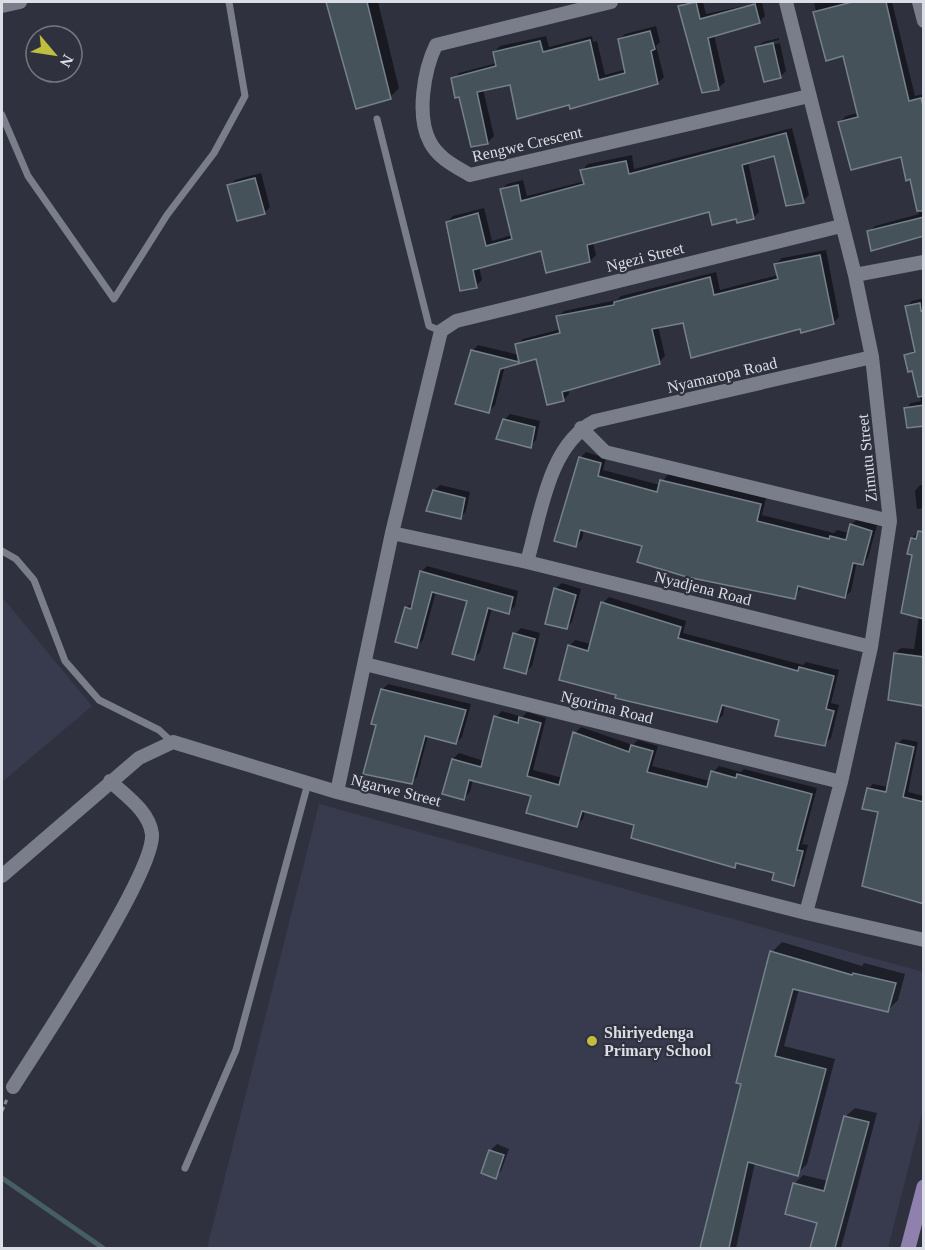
<svg xmlns="http://www.w3.org/2000/svg" width="925" height="1250" viewBox="0 0 925 1250" font-family="'Times New Roman',serif">
  <style>
    .built { fill: #373b4d }
    .shadow { fill: #0007 }
    .lines { fill: none; stroke-linecap: round; stroke-linejoin: round }
    .stream { stroke: #455f64; stroke-width: 5 }
    .building { fill: #46525a; stroke: #75818b; stroke-width: 1.5 }
    .path { stroke: #878993; stroke-width: 3; stroke-dasharray: 4.5 3; stroke-linecap: butt }
    .lane { stroke: #7a7e8b; stroke-width: 7 }
    .street { stroke: #7a7e8b; stroke-width: 14 }
    .secondary { stroke: #9080ad; stroke-width: 15 }
    .poi-dot { fill: #bfbe41; stroke: #2f323e; stroke-width: 2 }
    .labels { text-anchor: middle; dominant-baseline: central; stroke-width: 4.5; stroke-linejoin: round; paint-order: stroke }
    .street-label { font-size: 16px; fill: #dcdee5; stroke: #2f323e }
    .poi-label { font-size: 16px; font-weight: bold; fill: #dcdee5; stroke: #2f323e; text-anchor: start }
  </style>
  <rect width="100%" height="100%" fill="#2f323e"/>
  <!-- built -->
  <path class="built" d="M2 597 92 706 2 782Z
    M319 804 923 972V1110L888 1248H207Z"/>
  <!-- shadow -->
  <path class="shadow" d="M328 2H378L399 88 390 97 357 107Z
    M685 2H703L706 14 762 2 765 16 759 22 714 35 725 82 718 88 680 6Z
    M814 2H892L915 96 924 94V237L873 249 869 232 875 226 919 214 912 177 902 155 840 122 846 116 858 113 844 54 827 59Z
    M656 26 660 42 656 46 664 77 658 83 571 103 511 83 483 89 494 136 488 142 472 146 460 95 453 79 459 73 497 63 494 52 500 46 546 36 549 47 592 36 593 42 597 41 605 75 626 69 619 40 625 34Z
    M779 38V40L762 44V47L780 43 786 71 780 77 757 48 763 42Z
    M792 128 809 195 803 201 775 154 748 162 759 212 753 218 737 217 710 210 593 242 596 255 590 261 542 249 479 266 482 280 476 286 447 222 453 216 484 208 492 241 512 235 501 190 507 184 523 180 527 196 585 181 582 170 588 164 632 155 634 169Z
    M261 173 270 207 264 213 229 186 235 180Z
    M826 250 839 317 833 323 801 327 685 321 658 326 665 356 659 362 568 388 569 394 563 400 537 357 505 366 495 405 489 411 472 351 478 345 519 355 517 345 523 339 561 329 558 317 564 311 617 300 621 296 716 272 720 290 778 275 776 264 782 258Z
    M924 298V425L906 408 911 403 921 401 913 369 906 355 916 349 907 306 912 301Z
    M510 414 540 421 536 440 530 446 504 420Z
    M586 452 606 458 603 470 660 485 668 474 766 498 762 515 834 533 837 530 849 533 851 525 857 519 877 525 868 558 862 564 857 562 851 591 845 597 802 586 794 597 644 545 584 530 582 539 576 545 580 458Z
    M440 485 470 492 466 511 460 518 434 491Z
    M920 485H924V508L917 509 915 491Z
    M918 532 924 534V705L895 653 901 648 914 649 919 616 912 538Z
    M427 566 518 591 515 606 509 612 492 608 480 652 474 659 468 600 436 591 423 640 417 646 406 608 414 602 421 572Z
    M562 583 581 589 572 622 566 628 555 589Z
    M609 597 686 621 683 633 803 665 806 662 839 670 831 703 839 705 831 738 825 744 781 719 725 704 723 715 717 721 638 702 561 679 569 646 575 640 592 644 603 603Z
    M521 628 540 633 532 666 526 672 515 634Z
    M388 684 471 704 462 737 456 743 428 736 417 777 411 783 377 724 382 690Z
    M502 711 522 717 527 712 546 718 533 770 563 778 575 733 581 727 633 745 638 740 658 746 652 766 710 781 713 772 719 766 741 772 744 769 817 788 802 844 808 845 799 878 793 884 776 872 739 862 734 867 636 824 585 811 583 819 577 825 532 795 473 779 470 792 464 798 453 759 459 753 484 761 496 717Z
    M903 739 918 742 908 792 924 796V903L868 789 873 784 888 787 897 744Z
    M782 942 862 966 864 963 905 974 898 1000 888 1010 799 989 784 1046 835 1059 807 1164 797 1174 755 1163 736 1248H701L772 952Z
    M855 1108 877 1113 841 1248H811L819 1222 794 1184 803 1175 828 1181 845 1117Z
    M497 1144 509 1149 501 1171 495 1177 483 1173 491 1150Z"/>
  <g class="lines">
    <!-- stream -->
    <path class="stream" d="M2 1178 103 1248"/>
  </g>
  <!-- building -->
  <path class="building" d="M326 2H367L391 99 356 109Z
    M696 2 700 19 755 4 760 23 708 38 719 90 702 93 678 6Z
    M852 2H886L909 101 921 98 924 109V211H917L910 179 906 181 901 157 851 170 838 122 858 117 843 56 826 61 813 12Z
    M650 31 655 49 651 51 658 84 570 109 569 105 517 119 510 85 477 92 488 144 471 147 459 97 455 98 451 78 496 66 493 52 540 41 543 52 590 40 599 80 625 73 618 39Z
    M773 43 781 78 764 82 755 47Z
    M786 133 804 203 786 206 774 156 742 165 754 219 737 223 736 219 712 225 709 212 587 245 590 262 546 273 541 251 473 270 477 288 460 291 446 222 478 213 486 246 512 239 500 189 518 185 521 201 584 184 580 170 626 161 629 174Z
    M255 178 265 214 237 221 227 185Z
    M924 217V236L871 251 867 231Z
    M820 255 834 324 801 333 800 329 691 358 683 323 678 324 652 329 660 364 562 392 564 401 547 405 536 359 500 369 489 413 455 404 471 350 519 362 515 344 560 333 556 316 614 305V302L710 277 714 295 778 279 774 264Z
    M920 303 921 311 924 310V396L918 397 912 371 908 372 904 355 915 352 905 306Z
    M924 405V426L907 428 904 408Z
    M503 419 535 427 531 448 496 439Z
    M579 457 601 463 598 476 657 492 660 480 761 504 757 521 829 539 830 536 846 540 850 524 872 531 863 565 853 563 845 598 798 586 795 599 687 577 637 562 642 546 580 530 576 547 554 541Z
    M433 490 465 498 461 519 426 511Z
    M918 531 924 532V619L901 613 912 555 907 554 911 538 916 539Z
    M420 571 513 597 509 614 488 608 474 660 452 654 467 601 432 592 417 648 395 642 405 607 411 609Z
    M554 588 576 595 567 629 545 624Z
    M601 602 681 627 678 638 798 671 799 667 834 676 826 709 834 711 825 746 775 736 779 720 722 705 717 722 615 698 616 695 559 680 568 645 588 651Z
    M513 633 535 639 526 674 504 668Z
    M894 653 924 657V706L888 700Z
    M381 689 466 710 456 744 425 736 412 784 363 774 376 725 371 724Z
    M494 716 518 723 519 717 541 723 527 776 559 785 573 732 629 752 631 745 653 751 647 772 707 787 711 771 736 778 737 774 812 794 797 850 803 851 794 886 772 880 774 873 736 863 735 868 631 838 634 825 582 811 577 827 526 813 531 796 469 780 464 800 442 794 452 759 481 767Z
    M896 743 914 747 903 797 924 802V904L862 886 878 812 862 809 867 788 886 792Z
    M770 951 852 975 853 973 896 983 888 1012 793 989 775 1056 826 1069 798 1176 748 1162 729 1248H700L741 1084 736 1083Z
    M844 1116 869 1122 835 1248H810L817 1223 785 1214 793 1183 824 1191Z
    M489 1150 504 1155 496 1179 481 1173Z"/>
  <g class="lines">
    <!-- path -->
    <path class="path" d="M2 1111 7 1099"/>
    <!-- lane -->
    <path class="lane" d="M2 115 28 176 114 299 167 215 214 153 245 96 229 2
      M377 119 429 326 441 331
      M2 551 16 559 34 580 65 661 99 700 159 730 172 742
      M185 1168 236 1050 308 783"/>
    <!-- street -->
    <path class="street" d="M611 2 436 45C424 70 416 116 430 142 438 158 455 166 470 175L809 96
      M786 2 855 275 872 357 890 521 871 647 841 782 806 913
      M919 2 924 21
      M2 6 20 2
      M855 275 924 262
      M581 428 605 452 890 521
      M392 533 527 562 871 647
      M527 562C541 514 548 445 595 421L872 357
      M365 664 841 782
      M337 792 392 533 441 331 456 321 841 226
      M2 876 139 758 173 742 337 792 806 913 924 940
      M13 1087C40 1044 155 873 152 834 149 811 126 796 110 781"/>
    <!-- secondary -->
    <path class="secondary" d="M908 1248 924 1187"/>
  </g>
  <!-- markers -->
  <circle class="poi-dot" cx="592" cy="1041" r="6"/>
  <g class="labels">
    <!-- street labels -->
    <g class="street-label">
      <text transform="translate(527 144) rotate(-13)">Rengwe Crescent</text>
      <text transform="translate(645 257) rotate(-14)">Ngezi Street</text>
      <text transform="translate(722 375) rotate(-13)">Nyamaropa Road</text>
      <text transform="translate(867 458) rotate(-96)">Zimutu Street</text>
      <text transform="translate(703 588) rotate(14)">Nyadjena Road</text>
      <text transform="translate(607 707) rotate(14)">Ngorima Road</text>
      <text transform="translate(396 790) rotate(14)">Ngarwe Street</text>
    </g>
    <!-- poi labels -->
    <g class="poi-label">
      <text x="604" y="1032">Shiriyedenga<tspan x="604" dy="18">Primary School</tspan></text>
    </g>
  </g>
  <!-- border -->
  <rect width="925" height="1250" fill="none" stroke="#dcdee5" stroke-width="6"/>
  <!-- north arrow -->
  <g transform="translate(54 54) rotate(119)"><circle r="28" fill="#2f323e" stroke="#747781" stroke-width="1.5"/>
  <path d="M0-4.5L10 22L0 15L-10 22Z" fill="#bfbe41"/>
  <text y="-9" font-size="16" font-weight="bold" text-anchor="middle" fill="#dcdee5">N</text>
  </g>
</svg>
